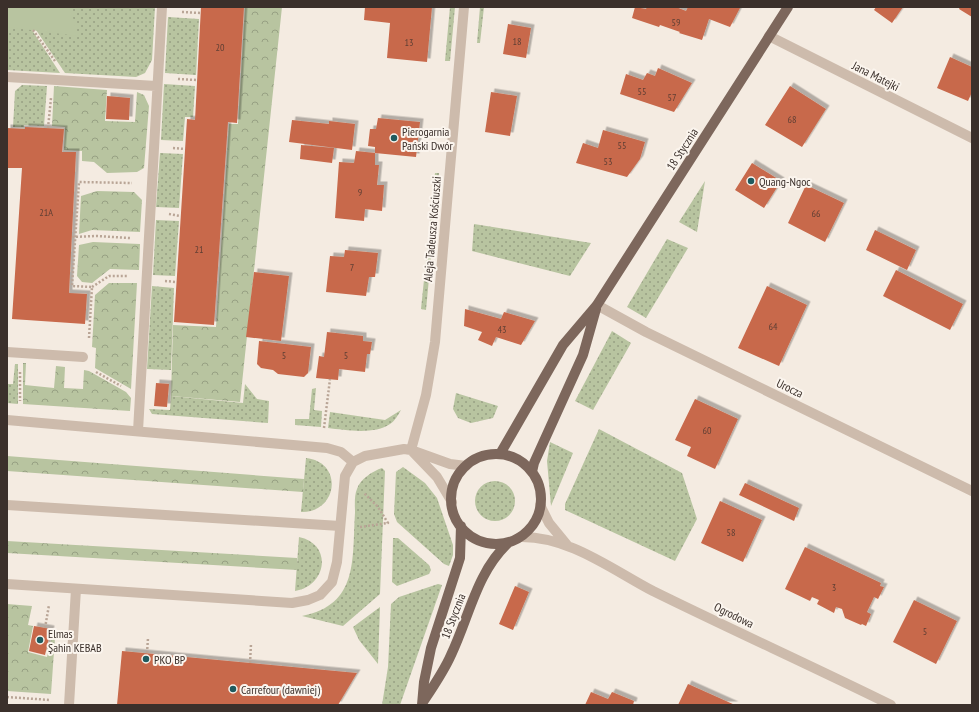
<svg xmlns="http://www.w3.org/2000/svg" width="979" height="712" viewBox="0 0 979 712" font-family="'PT Sans Narrow',sans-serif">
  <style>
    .grass { fill: url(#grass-dots) }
    .forest { fill: url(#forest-crowns) }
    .park { fill: #b8c4a0 }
    .building { fill: #c8694b; filter: url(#shadow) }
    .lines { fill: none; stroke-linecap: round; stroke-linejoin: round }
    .path { stroke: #b9a596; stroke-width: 2.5; stroke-dasharray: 2 2; stroke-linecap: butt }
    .minor { stroke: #cdbbac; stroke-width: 10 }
    .major { stroke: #7d675c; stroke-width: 10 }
    .poi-dot { fill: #1f5a5e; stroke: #fbf5ee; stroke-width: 1.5 }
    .labels { text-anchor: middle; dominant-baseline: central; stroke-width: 4; stroke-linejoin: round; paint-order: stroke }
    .number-label { font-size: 10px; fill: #5e3e33 }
    .street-label { font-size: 12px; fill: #3b302b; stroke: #fbf5ee }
    .poi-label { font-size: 12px; fill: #3b302b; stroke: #fbf5ee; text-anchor: start }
  </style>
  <defs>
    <pattern id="grass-dots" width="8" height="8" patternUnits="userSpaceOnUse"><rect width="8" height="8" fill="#b8c4a0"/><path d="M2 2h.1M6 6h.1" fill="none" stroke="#97a083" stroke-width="1.8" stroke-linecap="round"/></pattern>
    <pattern id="forest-crowns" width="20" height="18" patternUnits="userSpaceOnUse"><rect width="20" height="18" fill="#b8c4a0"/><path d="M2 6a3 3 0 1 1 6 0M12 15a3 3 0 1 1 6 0" fill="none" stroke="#97a083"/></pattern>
    <filter id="shadow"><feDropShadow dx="3.5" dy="-3.5" stdDeviation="0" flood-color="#0004"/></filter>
  </defs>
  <rect width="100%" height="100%" fill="#f4ebe1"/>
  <!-- grass -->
  <path class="grass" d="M7 7H155L152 60 145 73 136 77 65 73 36 30H32L60 73 7 70Z
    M450 7H455L450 61H445Z
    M480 7H484L480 43H477Z
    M168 17 199 19 196 75 165 73Z
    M164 84 195 86 193 117H185L183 141 161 140Z
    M22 85 47 86 44 126 24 125V127H13L15 91Z
    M160 153 183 154 179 208 156 207Z
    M435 173H439L426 310 421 309Z
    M705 181 697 232 679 222Z
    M156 220 179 221 175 276 153 275Z
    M474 224 591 243 570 276 472 251Z
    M667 239 688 248 646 318 627 307Z
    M152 286 174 288 171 370 147 369Z
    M612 331 631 343 593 410 575 401Z
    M15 364H18V404L7 403V384H13Z
    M245 384 257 399 269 401 268 423 152 414 149 409 170 410 171 396 243 403Z
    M316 388 314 410 322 411 321 427 295 425V419H309L312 389Z
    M456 393 498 406 493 418 471 423 458 418 453 409Z
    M401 410C398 415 395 421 390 424 375 435 345 430 328 428L330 412 385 420Z
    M599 429 682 473 697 519 675 561 565 510V504Z
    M550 442 573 453 551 506 547 461Z
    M306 458C344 462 338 513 301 512Z
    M403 467 425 483 437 498 453 545V555L449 566 444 564 397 522 394 514 396 472Z
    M382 468 385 471 380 594 343 626 302 616C359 605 352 559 355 513 355 506 354 496 357 489 360 479 373 471 382 468Z
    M475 501a20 20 0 1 1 40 0a20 20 0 1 1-40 0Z
    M299 537C333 544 327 586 295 591Z
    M393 538H398L429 565 431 570 429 574 397 586 392 582Z
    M438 584 442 585 400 705H382L388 667 391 604 399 597Z
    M380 607 378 664 359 640 353 627Z"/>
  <!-- forest -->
  <path class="forest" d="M245 7H282L240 402 171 396 173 325 216 327 229 124H238Z
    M54 86 107 90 105 121 135 122 137 92 144 95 149 106 144 168 137 172 107 173 94 162 82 161V151L64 150 65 127 52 126Z
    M97 191 134 192 142 200 140 232 92 230 79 234 81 196Z
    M93 242 140 244 139 270 110 269 92 283 82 282 77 276 79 245Z
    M109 283H137L131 389 95 368 96 348 92 347 95 295Z
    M23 363H26L25 385 54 388 56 366 65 367 64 388 83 389 84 370 89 371 126 392 131 398 130 411 23 404Z
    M7 456 304 479 303 492 7 471Z
    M7 541 297 558V570L7 553Z
    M7 604 32 606 28 625 33 626 28 652 47 657 52 636 55 637 51 694 7 691Z"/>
  <!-- park -->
  <path class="park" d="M7 7H70L78 36 7 27Z"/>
  <!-- building -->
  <path class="building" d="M201 7H244L237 123 228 122 214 325 174 322 187 119 195 120Z
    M365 7H432L427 62 387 58 390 23 364 20Z
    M635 7 646 9 647 7H676L686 11 688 7 740 8 730 27 709 19 702 40 679 33 680 32 660 25 659 27 632 18Z
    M876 7H903L892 23 874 10Z
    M960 7H972V17L959 9Z
    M508 24 531 28 526 58 503 54Z
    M950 57 972 67V92L968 101 937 88Z
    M658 68 692 83 674 112 620 94 626 74 643 80 647 73 655 76Z
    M790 86 826 109 802 147 765 125Z
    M491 92 517 96 510 136 485 132Z
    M107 96 130 98 129 120 106 119Z
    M378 118 420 122 416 157 375 153V147L368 146 370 129H376Z
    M292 120 329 124V121L355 124 352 150 289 142Z
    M25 127 64 129 62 152H76L69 293 87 294 85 324 12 319 22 168H7V128L25 129Z
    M603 130 645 142 640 159 627 177 576 163 583 143 598 148Z
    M301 145 334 148 332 163 300 159Z
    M356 151 375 153V165H379L377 185H384L382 211 365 209 364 221 335 218 339 162 354 163Z
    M752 163 781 181 764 208 735 190Z
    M806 185 844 203 825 242 788 223Z
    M875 230 916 250 907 270 866 250Z
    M345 250 378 253 375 277H369L366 296 326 292 330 256 344 257Z
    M896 270 963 304 950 330 883 296Z
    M254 272 289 276 281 341 246 337Z
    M767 286 807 305 779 366 738 348Z
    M465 309 501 319 504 312 535 321 521 345 496 337 492 346 478 340 482 332 464 326Z
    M327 332 363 336V341L372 342 370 354H367L365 372 339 369 338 380 316 378 319 356 324 357Z
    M259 341 311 347 308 373 304 377 278 374 273 370 261 368 257 364Z
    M156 383 169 384 167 407 154 406Z
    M695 399 738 419 715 469 687 456 691 447 675 440Z
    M745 483 799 508 794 521 739 495Z
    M720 501 762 520 743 562 701 543Z
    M805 547 881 583 880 586 884 587 878 599 874 597 867 612 871 614 866 626 862 624 861 625 845 618 842 609 836 607 834 613 817 604 819 600 812 597 810 601 785 589Z
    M515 586 529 592 513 630 499 624Z
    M914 600 957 621 936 664 893 642Z
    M34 626 51 629 45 655 29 651Z
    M122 651 250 663 357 673 338 705H117Z
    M688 684 735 705H678Z
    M591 692 608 699 612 692 634 701 633 705H585Z"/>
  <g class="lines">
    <!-- path -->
    <path class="path" d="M182 12 201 13
      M33 30 55 61
      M178 79 197 80
      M48 128 51 98
      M173 148 185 149
      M169 214 180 216
      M72 237 96 236 130 238
      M165 281 176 282
      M92 287 109 276H128
      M89 338 92 287 72 286 79 182 132 183
      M20 372V401
      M96 372 121 386
      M324 428 330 379
      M360 527 388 523 378 507 364 493
      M45 628 49 605
      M147 653 148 638
      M250 663 251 644
      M7 697 50 700"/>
    <!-- minor -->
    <path class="minor" d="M769 36 972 138
      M7 77 156 86
      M597 305 646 332 972 491
      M7 352 83 357
      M7 420 327 448 341 452 353 462
      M138 431 162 7
      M411 450 426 395 435 342 464 7
      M413 452 437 477 452 502
      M7 505 340 526
      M540 505 549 523 567 545
      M520 537C569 536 611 569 653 591 732 630 812 666 891 705
      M7 584 292 603 308 600 320 595 332 582 337 562 345 476 353 462 365 456 404 449 411 450 450 464 466 466
      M69 705 76 589"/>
    <!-- major -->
    <path class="major" d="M500 454 563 345 597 305 788 7
      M451 499a45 45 0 1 1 90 0a45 45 0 1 1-90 0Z
      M532 472 534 463 583 355 596 309
      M423 702C433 687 444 671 451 655 470 615 476 573 509 542
      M422 705 424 682 431 648 460 558 461 526"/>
  </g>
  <!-- markers -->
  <g class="poi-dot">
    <circle cx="394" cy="138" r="4"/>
    <circle cx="751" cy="181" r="4"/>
    <circle cx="40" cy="640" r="4"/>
    <circle cx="146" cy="659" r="4"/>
    <circle cx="233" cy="689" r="4"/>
  </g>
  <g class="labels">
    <!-- number labels -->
    <g class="number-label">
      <text x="676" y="22">59</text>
      <text x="517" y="41">18</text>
      <text x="409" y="42">13</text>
      <text x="220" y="47">20</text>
      <text x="642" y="91">55</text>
      <text x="672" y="97">57</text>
      <text x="792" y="119">68</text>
      <text x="622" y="145">55</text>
      <text x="608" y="161">53</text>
      <text x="360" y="192">9</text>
      <text x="46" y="212">21A</text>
      <text x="816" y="213">66</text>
      <text x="199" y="249">21</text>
      <text x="352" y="267">7</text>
      <text x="773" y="326">64</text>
      <text x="502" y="329">43</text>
      <text x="284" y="355">5</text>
      <text x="346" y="355">5</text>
      <text x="707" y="430">60</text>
      <text x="731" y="532">58</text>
      <text x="834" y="587">3</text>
      <text x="925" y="631">5</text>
    </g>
    <!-- street labels -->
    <g class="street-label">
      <text transform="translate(876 76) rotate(27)">Jana Matejki</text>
      <text transform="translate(682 149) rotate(-57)">18 Stycznia</text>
      <text transform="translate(432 229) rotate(-85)">Aleja Tadeusza Kościuszki</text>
      <text transform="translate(790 388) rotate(26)">Urocza</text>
      <text transform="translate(734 615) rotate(26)">Ogrodowa</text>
      <text transform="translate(453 616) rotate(-69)">18 Stycznia</text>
    </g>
    <!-- poi labels -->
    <g class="poi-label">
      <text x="402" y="131">Pierogarnia<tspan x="402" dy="14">Pański Dwór</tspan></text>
      <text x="759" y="181">Quang-Ngoc</text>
      <text x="48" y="633">Elmas<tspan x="48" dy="14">Şahin KEBAB</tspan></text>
      <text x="154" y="659">PKO BP</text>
      <text x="241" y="689">Carrefour (dawniej)</text>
    </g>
  </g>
  <!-- border -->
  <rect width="979" height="712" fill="none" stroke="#3b302b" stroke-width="16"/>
</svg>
